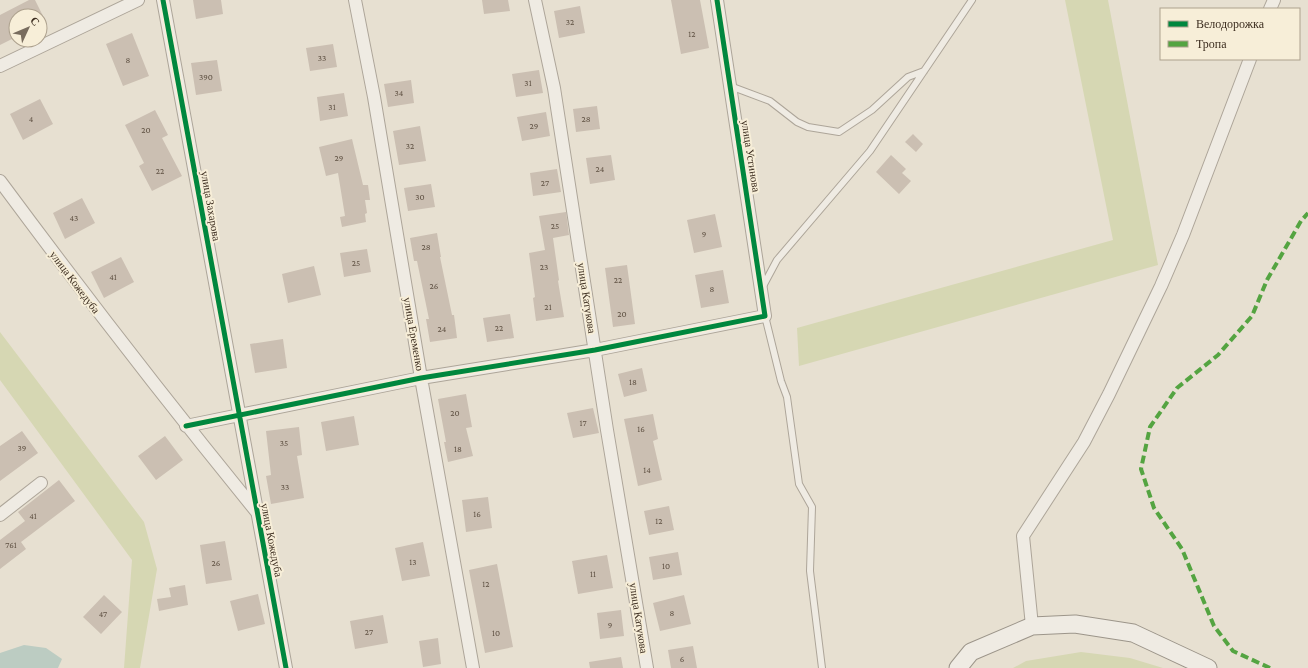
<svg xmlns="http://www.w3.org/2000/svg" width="1308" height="668" viewBox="0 0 1308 668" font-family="'Crimson Pro',serif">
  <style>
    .green { fill: #d6d7b3 }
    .water { fill: #bcccc2 }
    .building { fill: #cbbfb2 }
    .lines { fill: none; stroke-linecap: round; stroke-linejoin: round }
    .lane-casing { stroke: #ada599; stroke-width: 8 }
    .street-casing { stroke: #ada599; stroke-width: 14 }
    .secondary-casing { stroke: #9c958a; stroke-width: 19 }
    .lane { stroke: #efebe3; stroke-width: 6 }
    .street { stroke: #efebe3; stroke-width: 12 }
    .secondary { stroke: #efebe3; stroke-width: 17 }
    .quiet { stroke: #54a441; stroke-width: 4; stroke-dasharray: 8 4; stroke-linecap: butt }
    .cycleway-casing { stroke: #f7eed8; stroke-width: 8 }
    .cycleway { stroke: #00873e; stroke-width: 5 }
    .labels { text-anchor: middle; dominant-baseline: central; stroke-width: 4; stroke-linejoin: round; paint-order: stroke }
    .number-label { font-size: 9px; fill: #605244 }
    .street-label { font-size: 11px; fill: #3d2e20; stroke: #f7eed8 }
  </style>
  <rect width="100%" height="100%" fill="#e7e0d1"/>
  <!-- green -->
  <path class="green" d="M1065 0H1108L1158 265 799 366 797 328 1113 240Z
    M0 332 144 522 157 569 140 668H124L132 560 0 380Z
    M1081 652 1130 658 1163 668H1013L1026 661Z"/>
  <!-- water -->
  <path class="water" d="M24 645 46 648 62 659 58 668H0V653Z"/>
  <!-- building -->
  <path class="building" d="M29 0H35L43 16H16V37L0 45V15Z
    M193 0H221L223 14 196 19Z
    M482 0H508L510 11 484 14Z
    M671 0H700L709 48 681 54Z
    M580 6 585 33 559 38 554 11Z
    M132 33 149 76 123 86 106 44Z
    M333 44 337 67 310 71 306 48Z
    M217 60 222 91 196 95 191 63Z
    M539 70 543 93 516 97 512 74Z
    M411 80 414 103 388 107 384 84Z
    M344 93 348 116 320 121 317 97Z
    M40 99 53 124 23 140 10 114Z
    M597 106 600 129 576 132 573 109Z
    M155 110 168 135 162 138 182 176 152 191 139 166 144 163 125 125Z
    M546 112 550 136 522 141 517 117Z
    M420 126 426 161 399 165 393 131Z
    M913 134 923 144 916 152 905 142Z
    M352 139 363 185H368L370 200H365L367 213 365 214 366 222 342 227 340 217 345 216 338 173 326 176 319 147Z
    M611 155 615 180 590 184 586 158Z
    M891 155 906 169 902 173 911 181 899 194 876 172Z
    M557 169 561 192 533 196 530 173Z
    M431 184 435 207 408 211 404 188Z
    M82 198 95 223 65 239 53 213Z
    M566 212 569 235 553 238 559 280 558 281 564 317 536 321 533 298 535 297 529 253 545 250 539 216Z
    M715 214 722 247 694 253 687 220Z
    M437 233 441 257H440L452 315H454L457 338 430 342 426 319H429L417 261H414L410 238Z
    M367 249 371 272 344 277 340 253Z
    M121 257 134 282 104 298 91 272Z
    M627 265 635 324 613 327 605 268Z
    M314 266 321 295 288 303 282 274Z
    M723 270 729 303 701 308 695 275Z
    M510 314 514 338 487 342 483 318Z
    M283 339 287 368 255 373 250 344Z
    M642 368 647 391 624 397 618 374Z
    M466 394 472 427 466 428 473 456 448 462 444 442H446L438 399Z
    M593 408 599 433 573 438 567 413Z
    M653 414 658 439 653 441 662 480 638 486 624 419Z
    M354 416 359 445 326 451 321 422Z
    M299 427 302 455 297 456 304 498 271 504 266 476 271 475 266 431Z
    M22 431 38 453 0 481V446Z
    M165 436 183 460 156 480 138 456Z
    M59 480 75 501 21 542 26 549 0 569V540L25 521 18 512Z
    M488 497 492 528 466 532 462 500Z
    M669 506 674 530 649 535 644 511Z
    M225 541 232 580 206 584 200 545Z
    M423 542 430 576 402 581 395 548Z
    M678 552 682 575 653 580 649 557Z
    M607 555 613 588 578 594 572 561Z
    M497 564 513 647 485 653 469 570Z
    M185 585 188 605 159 611 157 599 171 597 169 588Z
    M258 594 265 624 238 631 230 601Z
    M104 595 122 612 101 634 83 617Z
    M684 595 691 624 660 631 653 603Z
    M621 610 624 636 600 639 597 613Z
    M383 615 388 643 355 649 350 621Z
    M438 638 441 664 423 667 419 641Z
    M693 646 697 668H671L668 650Z
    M621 657 623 668H590L589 662Z"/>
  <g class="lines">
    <defs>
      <path id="lane" d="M730 86 770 101 797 122 808 127 839 132 872 110 908 77 924 71
        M762 288 777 260 870 151 972 0
        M765 316 781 381 787 397 799 484 812 507 810 571 822 668"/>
      <path id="street" d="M163 0 286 668
        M355 0 374 97 421 378 473 668
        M535 0 554 88 607 430 647 668
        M1270 9 1274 0
        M0 66 138 0
        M0 181C83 293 168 403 256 511
        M186 426 421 378 595 350 765 316 717 0
        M0 515 41 483
        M1032 626 1023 536 1084 442 1109 394 1161 286 1183 235 1250 59"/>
      <path id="secondary" d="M958 668 971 652 1032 626 1075 624 1133 633 1208 668"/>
    </defs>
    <!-- lane casing -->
    <use href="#lane" class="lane-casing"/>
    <!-- street casing -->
    <use href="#street" class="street-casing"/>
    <!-- secondary casing -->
    <use href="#secondary" class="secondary-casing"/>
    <!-- lane -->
    <use href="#lane" class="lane"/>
    <!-- street -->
    <use href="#street" class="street"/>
    <!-- secondary -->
    <use href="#secondary" class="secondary"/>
    <!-- quiet -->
    <path class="quiet" d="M1270 668 1233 651 1214 626 1182 549 1154 508 1141 469 1150 427 1177 388 1218 355 1252 316 1267 280 1301 221 1308 213"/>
    <defs>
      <path id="cycleway" d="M163 0 286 668
        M186 426 421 378 595 350 765 316 717 0"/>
    </defs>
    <!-- cycleway casing -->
    <use href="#cycleway" class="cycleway-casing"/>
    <!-- cycleway -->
    <use href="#cycleway" class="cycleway"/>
  </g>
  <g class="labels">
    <!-- number labels -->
    <g class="number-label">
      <text x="570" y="22">32</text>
      <text x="692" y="34">12</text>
      <text x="322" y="58">33</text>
      <text x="128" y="60">8</text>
      <text x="206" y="77">390</text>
      <text x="528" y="83">31</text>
      <text x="399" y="93">34</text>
      <text x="332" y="107">31</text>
      <text x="31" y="119">4</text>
      <text x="586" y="119">28</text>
      <text x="534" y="126">29</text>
      <text x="146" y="130">20</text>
      <text x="410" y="146">32</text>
      <text x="339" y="158">29</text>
      <text x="600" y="169">24</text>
      <text x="160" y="171">22</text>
      <text x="545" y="183">27</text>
      <text x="420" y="197">30</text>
      <text x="74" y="218">43</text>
      <text x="555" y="226">25</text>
      <text x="704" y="234">9</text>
      <text x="426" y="247">28</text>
      <text x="356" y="263">25</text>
      <text x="544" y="267">23</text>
      <text x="113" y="277">41</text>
      <text x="618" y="280">22</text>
      <text x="434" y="286">26</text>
      <text x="712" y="289">8</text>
      <text x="548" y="307">21</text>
      <text x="622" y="314">20</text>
      <text x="499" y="328">22</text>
      <text x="442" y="329">24</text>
      <text x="633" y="382">18</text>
      <text x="455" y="413">20</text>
      <text x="583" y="423">17</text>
      <text x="641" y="429">16</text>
      <text x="284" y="443">35</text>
      <text x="22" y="448">39</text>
      <text x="458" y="449">18</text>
      <text x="647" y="470">14</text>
      <text x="285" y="487">33</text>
      <text x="477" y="514">16</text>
      <text x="33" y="516">41</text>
      <text x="659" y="521">12</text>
      <text x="11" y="545">761</text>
      <text x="413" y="562">13</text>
      <text x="216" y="563">26</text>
      <text x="666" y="566">10</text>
      <text x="593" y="574">11</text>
      <text x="486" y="584">12</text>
      <text x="672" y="613">8</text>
      <text x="103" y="614">47</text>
      <text x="610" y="625">9</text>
      <text x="369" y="632">27</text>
      <text x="496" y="633">10</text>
      <text x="682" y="659">6</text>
    </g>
    <!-- street labels -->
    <g class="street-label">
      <text transform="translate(751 156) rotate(81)">улица Устинова</text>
      <text transform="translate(211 206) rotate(80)">улица Захарова</text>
      <text transform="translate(75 282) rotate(53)">улица Кожедуба</text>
      <text transform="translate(587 298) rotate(81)">улица Катукова</text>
      <text transform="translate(414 334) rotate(80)">улица Еременко</text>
      <text transform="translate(272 540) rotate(79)">улица Кожедуба</text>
      <text transform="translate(639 618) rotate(81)">улица Катукова</text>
    </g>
  </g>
  <!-- legend -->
  <rect x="1160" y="8" width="140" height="52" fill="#f7eed8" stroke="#ada18e"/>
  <rect x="1168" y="21" width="20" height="6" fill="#00873e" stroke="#ada18e"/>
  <text x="1196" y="28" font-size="12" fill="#3d2e20">Велодорожка</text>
  <rect x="1168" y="41" width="20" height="6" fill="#54a441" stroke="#ada18e"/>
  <text x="1196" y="48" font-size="12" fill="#3d2e20">Тропа</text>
  <!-- north arrow -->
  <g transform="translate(28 28) rotate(46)"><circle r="19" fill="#f7eed8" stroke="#ada18e"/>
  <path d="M0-3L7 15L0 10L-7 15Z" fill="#786c5e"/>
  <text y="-6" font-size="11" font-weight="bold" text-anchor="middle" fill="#3d2e20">С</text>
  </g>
</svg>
